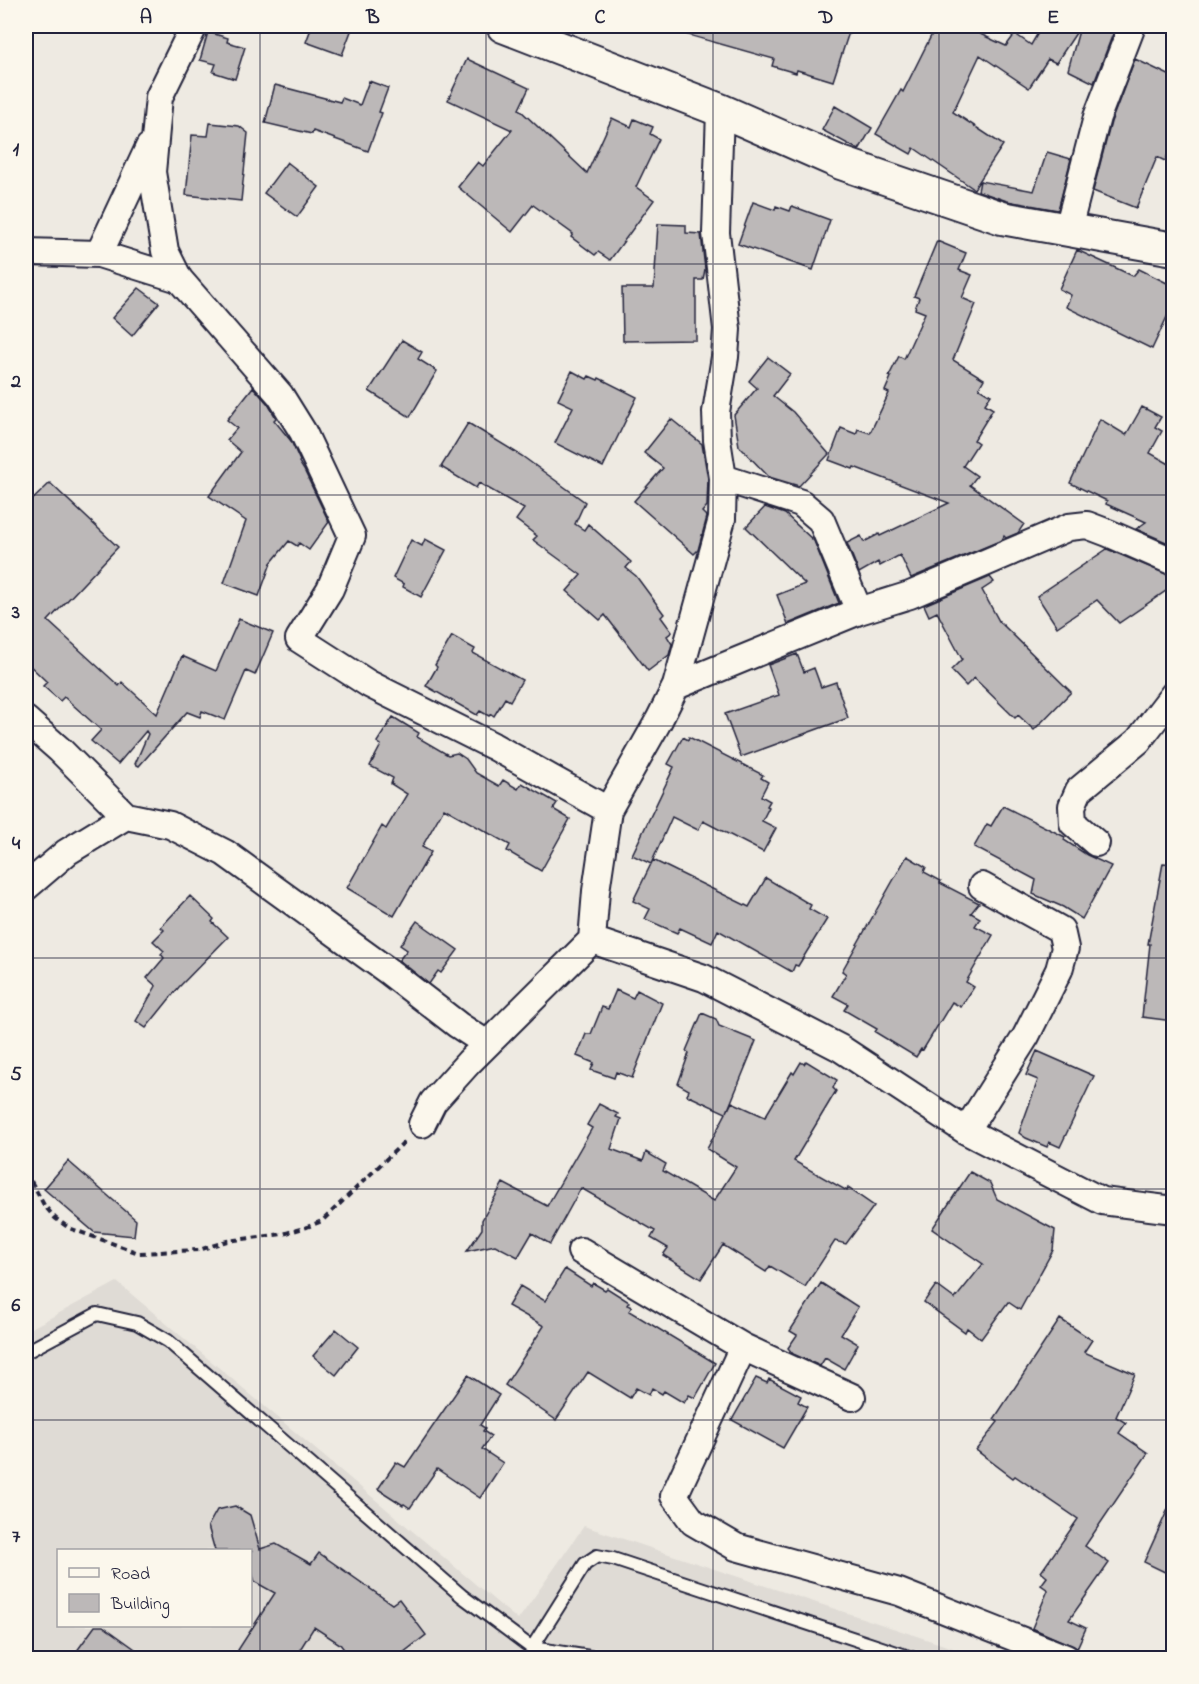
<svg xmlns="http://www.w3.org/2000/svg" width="1199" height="1684" viewBox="0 0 1199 1684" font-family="'Indie Flower',sans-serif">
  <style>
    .built { fill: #dfdbd5; fill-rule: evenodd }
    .building { fill: #bcb8b8; stroke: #22223b; stroke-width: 1.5 }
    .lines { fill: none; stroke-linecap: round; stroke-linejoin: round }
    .service-casing { stroke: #22223b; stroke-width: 16 }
    .minor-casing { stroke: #22223b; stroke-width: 30 }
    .tertiary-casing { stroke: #22223b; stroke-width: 36 }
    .path { stroke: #22223b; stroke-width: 4; stroke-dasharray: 6 4.5; stroke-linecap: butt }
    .service { stroke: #fbf7ec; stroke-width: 12 }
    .minor { stroke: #fbf7ec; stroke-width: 26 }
    .tertiary { stroke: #fbf7ec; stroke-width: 32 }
    .grid { fill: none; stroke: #22223b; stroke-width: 1.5; stroke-opacity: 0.55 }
    .neatline { fill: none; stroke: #22223b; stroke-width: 2 }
    .grid-label { font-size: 20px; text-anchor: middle; font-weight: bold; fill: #22223b }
  </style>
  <rect width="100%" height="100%" fill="#eeeae2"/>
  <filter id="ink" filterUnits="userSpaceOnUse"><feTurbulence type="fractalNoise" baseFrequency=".0167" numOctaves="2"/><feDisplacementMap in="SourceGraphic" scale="12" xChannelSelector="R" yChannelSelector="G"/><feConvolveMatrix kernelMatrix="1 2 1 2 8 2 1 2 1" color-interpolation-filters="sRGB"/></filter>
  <g filter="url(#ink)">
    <!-- built -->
    <path class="built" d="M117 1282 518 1620 584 1526 983 1658H26V1331ZM58 1550H250V1626H58Z"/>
    <!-- building -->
    <path class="building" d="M312 26H353L342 55 306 42Z
      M679 26H851L833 81 797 70 796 73 772 66 774 59 678 32Z
      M936 26H963L1006 46 1015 34 1031 45 1042 26H1116L1094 83 1068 70 1080 27 1056 63 1048 59 1029 88 980 55 953 112 1003 145 974 189 914 148 911 154 876 134 901 90 903 92Z
      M208 32 228 38 227 42 245 47 235 79 213 72 216 64 200 60Z
      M467 59 529 88 519 109 587 173 612 118 631 127 634 119 653 127 650 134 659 139 636 187 654 200 610 260 598 252 595 255 571 237 573 234 533 205 512 232 458 187 478 162 483 166 512 130 448 100Z
      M1135 59 1173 77V143L1165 161 1157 157 1136 208 1093 191 1111 122Z
      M369 81 388 88 379 112 382 113 368 151 313 131 312 134 265 123 275 85 340 102 342 98 360 105Z
      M835 106 872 128 859 150 822 130Z
      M210 123 239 126 248 133 241 201 186 195 192 135 208 136Z
      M1047 152 1071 159 1058 210 1007 201 978 191 980 181 1034 191Z
      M287 162 319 187 297 217 264 193Z
      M753 202 775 210 776 206 790 211 792 206 830 220 813 270 738 244Z
      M658 224 686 225V233L701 234 705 269 703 280H696V340L623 341 622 288H654Z
      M937 241 966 253 959 270 972 275 962 298 976 304 953 360 984 379 979 388 991 395 985 404 993 409 974 440 978 443 963 466 977 476 970 485 1024 524 1018 533 1006 538 1004 536 1002 540 911 578 900 555 880 566 878 562 859 573 847 543 861 536 864 542 879 534 880 536 949 503 854 467 853 469 829 460 841 428 856 434 858 429 870 433 889 393 885 391 891 377 889 376 899 356 904 359 925 313 915 309 919 298 914 296Z
      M1077 250 1133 276 1139 269 1173 286V304L1152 349 1066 307 1071 295 1059 289Z
      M139 288 159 303 132 336 112 318Z
      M402 340 422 352 418 359 437 371 410 417 369 391Z
      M768 357 790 374 773 396 793 412 829 454 799 486 769 477 739 446 734 415 757 388 749 381Z
      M572 371 587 379 589 376 598 380 599 378 637 397 603 467 555 443 573 407 558 400Z
      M253 387 268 404 276 418 274 420 291 441 300 461 299 462 304 470 329 522 309 550 299 543 297 546 289 541 271 563 259 596 224 583 246 521 209 496 241 452 227 440 237 428 227 420Z
      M1142 407 1161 417 1155 427 1162 431 1150 453 1173 466V545L1136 529 1146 522 1106 504 1107 501 1070 483 1100 419 1126 435Z
      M671 419 702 444 708 479 707 506 702 512 707 517 698 550 694 554 634 501 663 468 644 453Z
      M468 423 522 456 585 502 575 524 584 530 588 524 631 562 626 568 636 576 664 614 661 617 672 632 667 636 672 644 669 655 648 671 605 615 600 620 567 591 581 575 533 540 537 536 516 520 524 509 479 483 476 488 441 467Z
      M50 483 118 547 48 621 119 686 122 682 157 714 182 656 216 671 239 619 273 633 255 675 246 671 225 720 202 711 200 717 187 712 139 766 135 764 148 734 146 731 118 764 91 741 101 730 64 697 60 701 43 686 47 682 26 662V506Z
      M765 507 785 514 814 541 839 603 788 624 777 595 805 584 746 527Z
      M425 539 446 550 421 597 403 587 404 584 393 578 411 540 422 546Z
      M1107 549 1173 577V586L1119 623 1097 600 1057 627 1037 596Z
      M990 577 994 582 982 590 999 621 1071 692 1034 730 1018 715 1015 718 974 678 966 686 951 670 962 659 937 612 929 616 924 605Z
      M452 636 475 649 473 653 522 680 510 701 505 698 494 716 491 714 489 716 480 711 477 715 426 686 437 667 435 665Z
      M797 654 804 672 814 668 821 687 836 682 848 718 741 757 725 714 779 695 768 665Z
      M393 717 419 733 417 737 448 755 457 753 466 759 476 773 499 786 503 780 518 789 522 783 557 803 553 809 570 819 541 871 507 851 510 845 444 808 422 847 431 852 394 916 347 888 382 826 386 829 407 794 391 784 393 778 370 766 381 745 377 742Z
      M683 737 688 740 689 737 763 775 761 778 768 782 761 796 770 801 767 806 769 807 762 821 776 828 763 852 703 821 698 830 672 817 651 864 632 855 674 767 668 764Z
      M1003 806 1065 837 1064 840 1087 855 1111 866 1082 919 1063 907 1033 894 1036 880 974 847 987 824 991 826Z
      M907 856 926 867 924 872 941 881 940 883 979 903 971 913 980 918 975 926 993 935 966 982 974 987 961 1007 952 1002 923 1050 921 1049 916 1057 875 1032 877 1029 844 1010 848 1004 833 996 846 974 842 971Z
      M653 860 749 907 766 878 811 905 809 909 827 919 798 966 795 965 792 972 718 930 712 943 680 928 677 933 645 919 650 909 633 901Z
      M1163 863 1173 864V1021L1142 1017 1150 944H1148Z
      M190 896 214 919 212 922 228 937 179 987 146 1028 136 1021 156 986 147 978 164 958 161 954 164 951 153 941 164 930 161 927Z
      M417 921 458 950 441 973 438 971 429 984 399 960 407 950 400 945Z
      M616 990 633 998 637 990 662 1003 632 1078 616 1072 614 1078 591 1070 594 1063 577 1056 586 1034H591L602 1007 608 1009Z
      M702 1013 716 1019 719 1026 756 1041 727 1112 732 1102 765 1117 792 1072 794 1074 801 1062 804 1064 806 1061 837 1080 833 1088 836 1091 794 1161 847 1191 848 1188 874 1206 846 1244 835 1241 805 1287 770 1266 766 1272 723 1245 701 1279 663 1255 668 1248 651 1238 655 1231 581 1188 550 1244 532 1233 518 1257 495 1245 467 1251 482 1229V1220L503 1183 547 1206 592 1128 587 1125 599 1104 618 1114 616 1117 621 1119 611 1149 643 1161 646 1152 666 1164 663 1171 714 1201 736 1167 707 1149 726 1113 687 1095 689 1090 678 1084 689 1053 686 1051Z
      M1037 1051 1094 1076 1060 1147 1049 1142 1047 1147 1026 1138 1019 1133 1038 1080 1026 1075Z
      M68 1161 136 1220 134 1236 94 1232 44 1189Z
      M970 1172 990 1183 997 1199 1055 1230 1053 1250 1020 1310 1008 1302 981 1339 967 1328 965 1332 924 1302 936 1285 955 1299 983 1264 932 1229Z
      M565 1269 591 1286 593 1283 605 1290 607 1288 629 1302 627 1305 632 1307 629 1311 715 1363 695 1398 689 1395 684 1403 664 1391 662 1394 652 1388 649 1395 636 1388 630 1398 588 1372 556 1420 505 1385 544 1326 508 1306 520 1286 545 1301Z
      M821 1283 858 1307 841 1334 858 1344 844 1369 825 1358 820 1366 793 1354 788 1348 797 1335 790 1331Z
      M1060 1319 1092 1340 1084 1352 1135 1374 1116 1417 1126 1423 1119 1433 1148 1453 1085 1546 1109 1563 1069 1620 1086 1628 1077 1648 1032 1628 1048 1590 1041 1585 1047 1577 1041 1572 1078 1519 1015 1476 1013 1478 976 1450 998 1422 994 1419Z
      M336 1329 358 1347 336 1375 313 1356Z
      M468 1375 499 1395 480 1425 485 1428 483 1431 491 1436 482 1449 503 1463 480 1498 437 1469 410 1508 404 1504 403 1505 378 1489 396 1462 405 1467Z
      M756 1378 767 1383 769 1379 801 1396 798 1402 807 1407 783 1448 732 1420Z
      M1173 1498V1576L1144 1562Z
      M235 1506 250 1515 260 1549 276 1544 311 1564 319 1553 392 1604 399 1599 426 1635 395 1659H351L340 1644 314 1627 294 1659H251L238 1650 275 1593 255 1582 250 1566V1551H253H215L208 1526 217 1510Z
      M95 1626H103L149 1659H71Z"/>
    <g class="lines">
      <defs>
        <path id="service" d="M26 1352 97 1314 137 1323 168 1341 462 1596 532 1648 596 1658
          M532 1648 585 1564 597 1556 613 1559 912 1658"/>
        <path id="minor" d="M194 26 159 97 152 172 165 251 179 279 280 395 303 432 352 536 330 589 299 639 369 684 493 746 608 810
          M1068 229 1097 117 1132 26
          M26 252 99 254 179 279
          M99 254 149 147
          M723 478 801 503 821 520 859 611
          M676 686 859 611 910 595 1069 527 1087 525 1108 533 1174 562
          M26 720 60 750 126 816
          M1096 843 1073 823 1072 806 1079 790 1138 741 1174 694
          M26 887 67 852 126 816 170 825 225 853 388 971 458 1025 487 1044
          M592 940 704 978 840 1048 966 1131 1102 1201 1174 1210
          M422 1124 433 1102 469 1062 592 940 596 891 608 810 659 720 676 686 722 519 723 478 717 440 716 412 725 357 727 329 716 233 720 110
          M966 1131 1026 1036 1059 970 1065 948 1061 930 982 886
          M581 1251 743 1347 852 1397
          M743 1347 674 1496 693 1522 736 1547 899 1592 1066 1658"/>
        <path id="tertiary" d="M503 26 720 110 841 163 1002 218 1174 249"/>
      </defs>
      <!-- service casing -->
      <use href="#service" class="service-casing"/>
      <!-- minor casing -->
      <use href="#minor" class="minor-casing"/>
      <!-- tertiary casing -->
      <use href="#tertiary" class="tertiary-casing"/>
      <!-- path -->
      <path class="path" d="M26 1172 44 1205 55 1218 69 1228 139 1253 199 1250 227 1241 283 1234 307 1227 322 1221 405 1141"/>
      <!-- service -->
      <use href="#service" class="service"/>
      <!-- minor -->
      <use href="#minor" class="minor"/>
      <!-- tertiary -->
      <use href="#tertiary" class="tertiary"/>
    </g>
  </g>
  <!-- grid -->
  <path class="grid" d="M260 26V1658M486 26V1658M713 26V1658M939 26V1658M26 264H1174M26 495H1174M26 726H1174M26 958H1174M26 1189H1174M26 1420H1174"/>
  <!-- margin -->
  <rect width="1199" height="1684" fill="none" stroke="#fbf7ec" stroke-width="66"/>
  <!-- legend -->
  <rect x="57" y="1549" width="195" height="78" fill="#fbf7ec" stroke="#a4a2a5" stroke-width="1.5"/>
  <rect x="69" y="1568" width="30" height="9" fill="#fbf7ec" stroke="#a4a2a5" stroke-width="1.5"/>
  <text x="111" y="1579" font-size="18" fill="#22223b">Road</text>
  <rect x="69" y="1594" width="30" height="18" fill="#bcb8b8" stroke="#a4a2a5" stroke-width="1.5"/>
  <text x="111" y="1609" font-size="18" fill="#22223b">Building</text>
  <rect x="33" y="33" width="1133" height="1618" class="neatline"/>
  <g class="grid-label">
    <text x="146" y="23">A</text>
    <text x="373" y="23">B</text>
    <text x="600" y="23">C</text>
    <text x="826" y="23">D</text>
    <text x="1053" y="23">E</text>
    <text x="16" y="155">1</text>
    <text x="16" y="387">2</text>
    <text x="16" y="618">3</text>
    <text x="16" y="849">4</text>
    <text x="16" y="1080">5</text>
    <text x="16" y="1311">6</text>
    <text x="16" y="1542">7</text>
  </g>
</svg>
